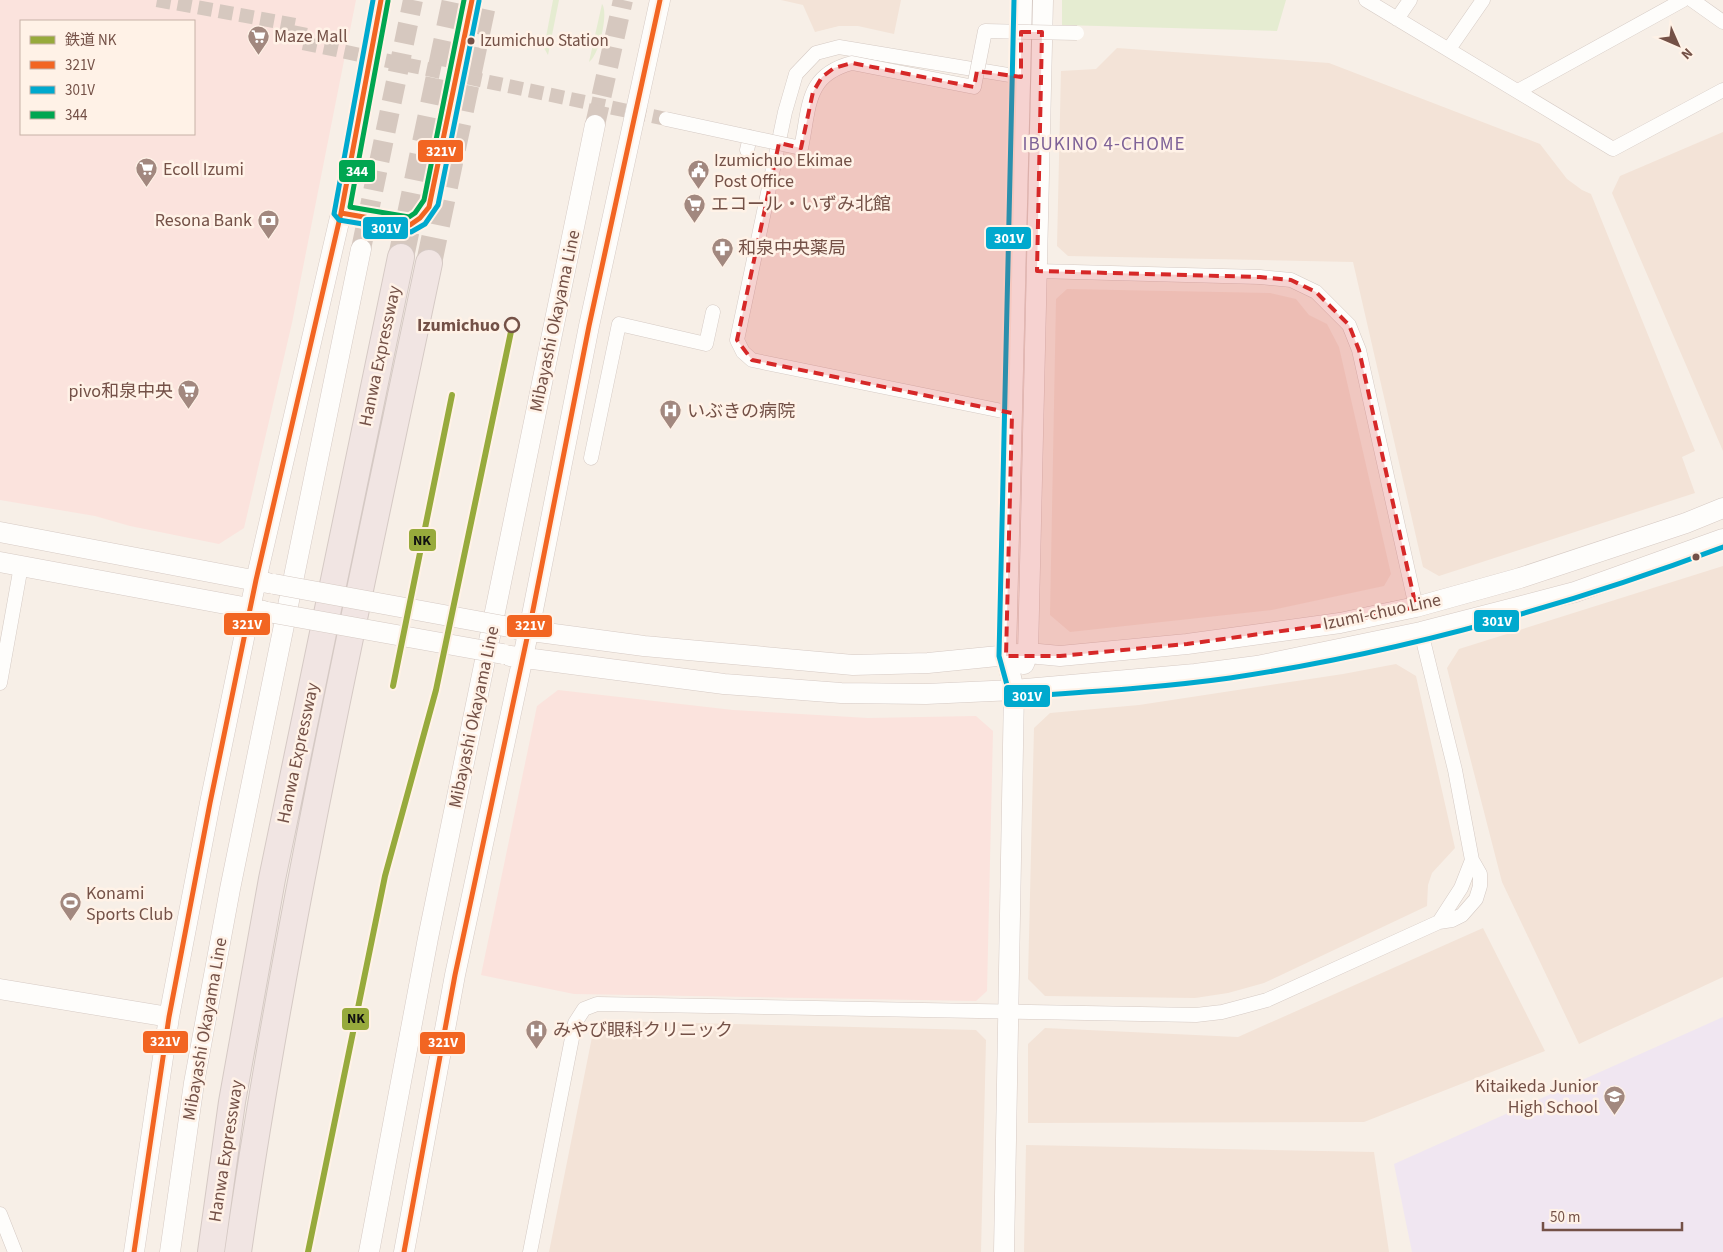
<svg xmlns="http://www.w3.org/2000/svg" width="1723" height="1252" viewBox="0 0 1723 1252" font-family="'Source Sans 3','Noto Sans JP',sans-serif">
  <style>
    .residential { fill: #f3e3d7 }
    .commercial { fill: #fbe3dd; fill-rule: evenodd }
    .education { fill: #f0e6f1 }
    .green { fill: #e5ecd1 }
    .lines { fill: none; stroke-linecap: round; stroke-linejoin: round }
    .street-tunnel { stroke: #d6c8bf; stroke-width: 14; stroke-dasharray: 14 7; stroke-linecap: butt }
    .secondary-tunnel { stroke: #d6c8bf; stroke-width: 20; stroke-dasharray: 20 10; stroke-linecap: butt }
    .highway-tunnel { stroke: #d6c8bf; stroke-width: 26; stroke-dasharray: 26 13; stroke-linecap: butt }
    .street-casing { stroke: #d5cac4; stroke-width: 15 }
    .secondary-casing { stroke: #d6cac4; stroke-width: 21 }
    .highway-casing { stroke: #d5c9c4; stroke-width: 28 }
    .street { stroke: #fefdfb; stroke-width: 14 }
    .secondary { stroke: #fefdfb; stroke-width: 20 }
    .highway { stroke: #f1e5e3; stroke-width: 26 }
    .street-bridge-casing { stroke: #d5cac4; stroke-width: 15; stroke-linecap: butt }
    .secondary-bridge-casing { stroke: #d6cac4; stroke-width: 21; stroke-linecap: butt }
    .street-bridge { stroke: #fefdfb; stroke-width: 14 }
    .secondary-bridge { stroke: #fefdfb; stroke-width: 20 }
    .bus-1-casing { stroke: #fff2e7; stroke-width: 9 }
    .bus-2-casing { stroke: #fff2e7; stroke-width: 9 }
    .bus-3-casing { stroke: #fff2e7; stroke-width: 9 }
    .bus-1 { stroke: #f26522; stroke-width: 5 }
    .bus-2 { stroke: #00a9ce; stroke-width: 5 }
    .bus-3 { stroke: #00a651; stroke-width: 5 }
    .rail-1-casing { stroke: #fff2e7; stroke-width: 10 }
    .rail-1 { stroke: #97aa3c; stroke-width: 6 }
    .marked { fill: #d62828; fill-opacity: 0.2; stroke: #d62828; stroke-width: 4; stroke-dasharray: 10 6; stroke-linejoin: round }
    .bus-dot { fill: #745147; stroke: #fff2e7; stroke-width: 2 }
    .stop-dot { fill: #fff2e7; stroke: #745147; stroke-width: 2.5 }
    .labels { text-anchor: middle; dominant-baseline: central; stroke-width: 5; stroke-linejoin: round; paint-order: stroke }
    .bus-label { font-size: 17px; fill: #745147; stroke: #fff2e7; text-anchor: start }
    .poi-label { font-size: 18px; fill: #745147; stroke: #fff2e7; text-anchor: start }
    .street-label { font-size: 18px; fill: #745147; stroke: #fff2e7 }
    .stop-label { font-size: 18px; font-weight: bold; fill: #745147; stroke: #fff2e7; text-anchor: end }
    .neighbourhood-label { font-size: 19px; letter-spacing: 1px; fill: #7e6298; stroke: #fff2e7 }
    .line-badge { stroke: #fff2e7; stroke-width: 2 }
    .badge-label { font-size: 14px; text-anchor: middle; font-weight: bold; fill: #fff }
    .pale-badge-label { font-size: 14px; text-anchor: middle; font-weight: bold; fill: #111 }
  </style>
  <rect width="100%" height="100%" fill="#f7efe7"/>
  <!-- residential -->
  <path class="residential" d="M781 0H901L894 34 858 26H839L815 32 803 5Z
    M1117 48 1329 63 1540 144 1567 179 1582 190 1591 194 1695 451 1682 457 1695 493 1439 576 1423 567 1353 262 1068 256 1057 246 1061 71 1096 69Z
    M1723 132V451L1612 193 1620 176Z
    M1067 289 1270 293 1296 299 1309 315 1327 324 1339 347 1391 574 1384 586 1272 610 1070 632 1050 615 1056 299Z
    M1723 566V977L1579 1044 1502 882 1447 668 1459 649Z
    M1396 664 1416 676 1455 848 1432 873 1428 885 1427 906 1264 983 1228 993 1195 998 1045 996 1028 979 1034 728 1050 713 1139 705 1343 674Z
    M1483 928 1545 1051 1364 1122 1028 1123V1044L1045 1028 1238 1037Z
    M613 1021 976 1030 986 1040 981 1252H549L592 1037Z
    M1026 1145 1374 1152 1389 1252H1024Z"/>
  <!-- commercial -->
  <path class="commercial" d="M0 0H356L292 323 244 528 219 544 130 526 95 516 0 500ZM21 21H194V134H21Z
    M558 690 733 710 868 718 976 716 993 731 987 991 976 1001 574 994 481 975 537 706Z"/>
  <!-- education -->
  <path class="education" d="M1723 1017V1252H1412L1394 1164Z"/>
  <!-- green -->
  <path class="green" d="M553 0H559L548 55 544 48Z
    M1062 0H1286L1277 31 1062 25Z
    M602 4C609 12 599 56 589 62Z"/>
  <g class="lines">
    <!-- street-tunnel -->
    <path class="street-tunnel" d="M157 0 301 26 298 42 666 119"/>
    <!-- secondary-tunnel -->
    <path class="secondary-tunnel" d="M595 125 623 0
      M361 249 413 0"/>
    <!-- highway-tunnel -->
    <path class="highway-tunnel" d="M401 257 455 0
      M429 263 484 0"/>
    <defs>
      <path id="street" d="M1366 0 1613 149 1723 90
        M1692 0 1723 22
        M1397 19 1410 0
        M1449 49 1483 0
        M1518 91 1683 0
        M747 150 750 137
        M1037 271 1260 277 1291 280 1316 292 1349 325 1359 350 1416 607
        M1012 413 752 360 743 352 737 340 785 112 796 74 816 53 839 47 1021 77
        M591 458 619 324 706 344 713 312
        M0 683 21 566
        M1439 922 1461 888 1472 860
        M0 1214 15 1252
        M530 1252 575 1023 584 1009 597 1004 1196 1015 1222 1012 1267 1000 1439 922 1452 920 1462 915 1476 899 1480 886V874L1472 860 1455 770 1421 632"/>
      <path id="secondary" d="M0 532 268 583
        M0 562 264 611
        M516 629 644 646 853 665 928 663 1028 653 1060 656 1187 644 1340 623 1416 607 1520 578 1686 523 1723 508
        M510 656 724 684 841 693 926 694 1014 690 1195 674 1257 666 1421 632 1575 592 1723 539
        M1024 664 1028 653 1043 0
        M0 989 169 1017
        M134 1252 169 1017 210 803 256 580 341 213 381 0
        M170 1252 194 1083 230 889 361 249
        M369 1252 428 938 595 125
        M404 1252 455 975 533 610 589 326 660 0
        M1004 1252 1014 690 1006 656 1022 0"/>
      <path id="highway" d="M211 1252 232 1102 272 879 401 257
        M238 1252C286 920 360 592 429 263"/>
    </defs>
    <!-- street casing -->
    <use href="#street" class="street-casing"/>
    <!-- secondary casing -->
    <use href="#secondary" class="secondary-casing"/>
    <!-- highway casing -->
    <use href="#highway" class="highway-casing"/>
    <!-- street -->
    <use href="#street" class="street"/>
    <!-- secondary -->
    <use href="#secondary" class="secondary"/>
    <!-- highway -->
    <use href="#highway" class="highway"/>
    <defs>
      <path id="street-bridge" d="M666 119 801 148C810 107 805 75 852 63L974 87 985 31 1077 33"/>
      <path id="secondary-bridge" d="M274 584 509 627
        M268 612 503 654"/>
    </defs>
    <!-- street-bridge casing -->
    <use href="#street-bridge" class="street-bridge-casing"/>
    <!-- secondary-bridge casing -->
    <use href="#secondary-bridge" class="secondary-bridge-casing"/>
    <!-- street-bridge -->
    <use href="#street-bridge" class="street-bridge"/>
    <!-- secondary-bridge -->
    <use href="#secondary-bridge" class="secondary-bridge"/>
    <defs>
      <path id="bus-1" d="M341 213 410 225 420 218 429 207 472 0
        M134 1252 169 1017 210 803 256 580 341 213 381 0
        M404 1252 455 975 533 610 589 326 660 0"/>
      <path id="bus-2" d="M373 0 334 214 339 220 411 232 425 224 438 205 479 1
        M1014 0 999 656 1010 696 1015 697C1086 692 1158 688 1230 678 1398 653 1563 607 1723 547"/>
      <path id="bus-3" d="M388 1 350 207 409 217 415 213 424 200 464 0"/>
    </defs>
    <!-- bus-1 casing -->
    <use href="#bus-1" class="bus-1-casing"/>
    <!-- bus-2 casing -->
    <use href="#bus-2" class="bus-2-casing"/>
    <!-- bus-3 casing -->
    <use href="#bus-3" class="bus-3-casing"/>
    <!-- bus-1 -->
    <use href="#bus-1" class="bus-1"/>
    <!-- bus-2 -->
    <use href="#bus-2" class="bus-2"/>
    <!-- bus-3 -->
    <use href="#bus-3" class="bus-3"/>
    <defs>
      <path id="rail-1" d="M393 686 452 395
        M308 1252 385 876 436 690 513 322"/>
    </defs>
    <!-- rail-1 casing -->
    <use href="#rail-1" class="rail-1-casing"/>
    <!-- rail-1 -->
    <use href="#rail-1" class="rail-1"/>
  </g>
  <!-- marked area -->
  <path class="marked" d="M1021 32H1042L1037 271 1260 277 1291 280 1316 292 1349 325 1359 350 1416 607 1340 623 1187 644 1060 656H1006L1012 413 752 360 737 340 779 143 801 148 813 92 822 77 834 68 852 63 974 87 977 71 1021 77Z"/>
  <!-- icons -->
  <defs>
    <symbol id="supermarket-pin" viewBox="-11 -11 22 30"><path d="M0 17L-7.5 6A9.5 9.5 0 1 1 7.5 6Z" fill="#a2887f" stroke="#fff2e7"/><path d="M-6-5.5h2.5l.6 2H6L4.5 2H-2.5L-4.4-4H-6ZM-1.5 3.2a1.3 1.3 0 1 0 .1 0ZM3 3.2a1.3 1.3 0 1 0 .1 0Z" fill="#fff"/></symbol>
    <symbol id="civic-pin" viewBox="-11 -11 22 30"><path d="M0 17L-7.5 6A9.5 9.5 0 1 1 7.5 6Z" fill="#a2887f" stroke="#fff2e7"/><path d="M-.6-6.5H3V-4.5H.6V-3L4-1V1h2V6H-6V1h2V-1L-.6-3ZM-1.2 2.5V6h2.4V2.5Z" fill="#fff"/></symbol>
    <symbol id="bank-pin" viewBox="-11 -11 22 30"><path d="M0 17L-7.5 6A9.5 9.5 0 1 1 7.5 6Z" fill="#a2887f" stroke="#fff2e7"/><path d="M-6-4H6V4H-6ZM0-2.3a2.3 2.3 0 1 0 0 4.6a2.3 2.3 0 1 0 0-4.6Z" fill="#fff"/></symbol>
    <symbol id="pharmacy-pin" viewBox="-11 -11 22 30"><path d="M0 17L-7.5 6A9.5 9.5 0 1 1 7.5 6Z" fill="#a2887f" stroke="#fff2e7"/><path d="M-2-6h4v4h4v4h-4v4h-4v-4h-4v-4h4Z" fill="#fff"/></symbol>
    <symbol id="hospital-pin" viewBox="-11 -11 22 30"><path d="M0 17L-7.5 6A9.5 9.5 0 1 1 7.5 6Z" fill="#a2887f" stroke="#fff2e7"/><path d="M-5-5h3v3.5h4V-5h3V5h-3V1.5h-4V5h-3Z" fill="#fff"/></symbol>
    <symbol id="stadium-pin" viewBox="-11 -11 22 30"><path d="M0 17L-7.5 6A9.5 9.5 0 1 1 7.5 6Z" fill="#a2887f" stroke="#fff2e7"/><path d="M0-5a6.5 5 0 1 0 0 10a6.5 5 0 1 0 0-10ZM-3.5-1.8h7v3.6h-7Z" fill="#fff"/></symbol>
    <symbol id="school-pin" viewBox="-11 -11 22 30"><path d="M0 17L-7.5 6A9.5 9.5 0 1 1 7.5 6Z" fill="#a2887f" stroke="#fff2e7"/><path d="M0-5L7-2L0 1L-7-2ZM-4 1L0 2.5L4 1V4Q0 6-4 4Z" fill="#fff"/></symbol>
  </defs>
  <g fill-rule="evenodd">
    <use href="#supermarket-pin" x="246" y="24" width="25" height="34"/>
    <use href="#supermarket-pin" x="134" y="156" width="25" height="34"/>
    <use href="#civic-pin" x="686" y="158" width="25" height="34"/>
    <use href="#supermarket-pin" x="682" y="192" width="25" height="34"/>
    <use href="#bank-pin" x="256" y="208" width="25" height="34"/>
    <use href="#pharmacy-pin" x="710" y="236" width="25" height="34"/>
    <use href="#supermarket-pin" x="176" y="378" width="25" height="34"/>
    <use href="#hospital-pin" x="658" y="398" width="25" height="34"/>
    <use href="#stadium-pin" x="58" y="890" width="25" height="34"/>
    <use href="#hospital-pin" x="524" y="1018" width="25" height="34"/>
    <use href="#school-pin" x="1602" y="1084" width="25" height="34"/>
  </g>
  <!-- markers -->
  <g class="bus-dot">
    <circle cx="471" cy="41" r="4.5"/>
    <circle cx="1696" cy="557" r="4.5"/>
  </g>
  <circle class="stop-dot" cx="512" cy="325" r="7"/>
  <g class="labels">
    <!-- bus labels -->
    <g class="bus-label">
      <text x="480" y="41">Izumichuo Station</text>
    </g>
    <!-- poi labels -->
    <g class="poi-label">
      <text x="274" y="36">Maze Mall</text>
      <text x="714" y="160">Izumichuo Ekimae<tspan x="714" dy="21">Post Office</tspan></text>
      <text x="163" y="169">Ecoll Izumi</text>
      <text x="711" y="204">エコール・いずみ北館</text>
      <text x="252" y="220" text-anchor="end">Resona Bank</text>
      <text x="738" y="248">和泉中央薬局</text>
      <text x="173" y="391" text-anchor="end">pivo和泉中央</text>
      <text x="687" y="411">いぶきの病院</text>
      <text x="86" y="893">Konami<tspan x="86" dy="21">Sports Club</tspan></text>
      <text x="553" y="1030">みやび眼科クリニック</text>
      <text x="1598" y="1086" text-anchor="end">Kitaikeda Junior<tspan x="1598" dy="21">High School</tspan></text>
    </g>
    <!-- street labels -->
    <g class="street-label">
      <text transform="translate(555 321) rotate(-78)">Mibayashi Okayama Line</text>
      <text transform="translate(380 356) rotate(-78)">Hanwa Expressway</text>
      <text transform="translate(1382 612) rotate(-12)">Izumi-chuo Line</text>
      <text transform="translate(474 717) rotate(-78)">Mibayashi Okayama Line</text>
      <text transform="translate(298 753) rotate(-78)">Hanwa Expressway</text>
      <text transform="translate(205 1029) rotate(-80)">Mibayashi Okayama Line</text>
      <text transform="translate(226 1151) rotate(-81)">Hanwa Expressway</text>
    </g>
    <!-- stop labels -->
    <g class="stop-label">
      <text x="500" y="325">Izumichuo</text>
    </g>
    <!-- neighbourhood labels -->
    <g class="neighbourhood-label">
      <text x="1104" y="144">IBUKINO 4-CHOME</text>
    </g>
  </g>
  <g class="line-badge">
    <rect x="417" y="139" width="47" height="24" rx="5" fill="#f26522"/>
    <rect x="338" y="159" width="38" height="24" rx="5" fill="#00a651"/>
    <rect x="362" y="216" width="47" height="24" rx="5" fill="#00a9ce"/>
    <rect x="985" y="226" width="47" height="24" rx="5" fill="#00a9ce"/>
    <rect x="408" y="528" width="29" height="24" rx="5" fill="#97aa3c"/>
    <rect x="1473" y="609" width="47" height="24" rx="5" fill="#00a9ce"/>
    <rect x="223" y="612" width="48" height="24" rx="5" fill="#f26522"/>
    <rect x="506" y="614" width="47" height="24" rx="5" fill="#f26522"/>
    <rect x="1003" y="684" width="48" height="24" rx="5" fill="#00a9ce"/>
    <rect x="341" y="1007" width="29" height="24" rx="5" fill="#97aa3c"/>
    <rect x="142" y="1030" width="47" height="24" rx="5" fill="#f26522"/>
    <rect x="419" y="1031" width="47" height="24" rx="5" fill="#f26522"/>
  </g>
  <g class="badge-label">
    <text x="441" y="156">321V</text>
    <text x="357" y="176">344</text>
    <text x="386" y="233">301V</text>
    <text x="1009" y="243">301V</text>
    <text x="1497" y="626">301V</text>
    <text x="247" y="629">321V</text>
    <text x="530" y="630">321V</text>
    <text x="1027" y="701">301V</text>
    <text x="165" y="1046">321V</text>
    <text x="443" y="1047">321V</text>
  </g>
  <g class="pale-badge-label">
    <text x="422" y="545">NK</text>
    <text x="356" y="1023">NK</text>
  </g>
  <!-- legend -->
  <rect x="20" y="20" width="175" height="115" fill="#fff2e7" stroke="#c7b2a7"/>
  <rect x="30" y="36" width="25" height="8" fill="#97aa3c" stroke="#c7b2a7"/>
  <text x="65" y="45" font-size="15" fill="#745147">鉄道 NK</text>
  <rect x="30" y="61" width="25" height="8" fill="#f26522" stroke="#c7b2a7"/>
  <text x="65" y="70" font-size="15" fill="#745147">321V</text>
  <rect x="30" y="86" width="25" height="8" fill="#00a9ce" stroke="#c7b2a7"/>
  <text x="65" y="95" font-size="15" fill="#745147">301V</text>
  <rect x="30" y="111" width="25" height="8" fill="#00a651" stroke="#c7b2a7"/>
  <text x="65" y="120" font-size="15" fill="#745147">344</text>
  <!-- north arrow -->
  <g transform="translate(1678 45) rotate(135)" stroke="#fff2e7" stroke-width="4" paint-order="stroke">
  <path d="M0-4L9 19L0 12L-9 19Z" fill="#745147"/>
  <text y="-8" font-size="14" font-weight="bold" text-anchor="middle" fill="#745147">N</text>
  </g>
  <!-- scale -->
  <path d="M1543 1222v8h139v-8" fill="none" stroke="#745147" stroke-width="2.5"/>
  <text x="1550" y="1222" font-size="15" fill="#745147" stroke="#fff2e7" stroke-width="4" paint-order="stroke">50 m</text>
</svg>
